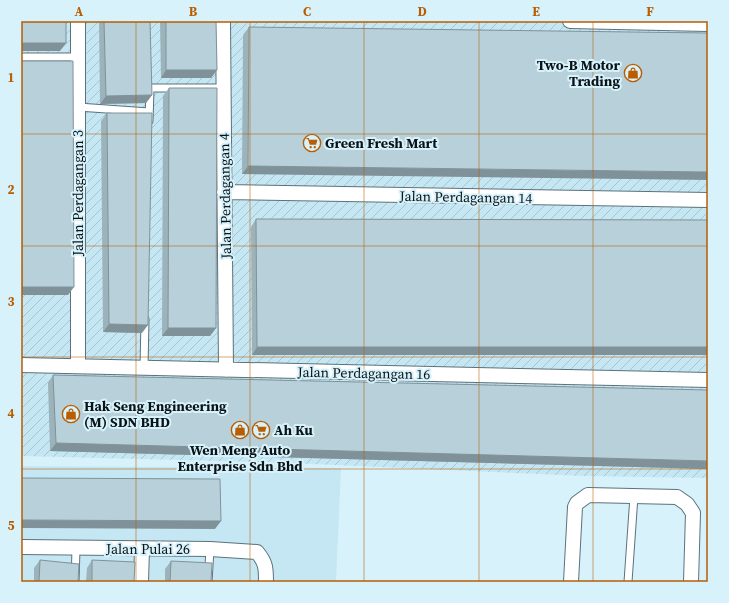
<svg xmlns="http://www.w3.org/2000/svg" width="729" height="603" viewBox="0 0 729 603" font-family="'Source Serif 4',serif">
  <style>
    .built { fill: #c5e7f4 }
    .industrial { fill: url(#industrial-furrows) }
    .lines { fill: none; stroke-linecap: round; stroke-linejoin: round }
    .lane-casing { stroke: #5b727b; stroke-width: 9 }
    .street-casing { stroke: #5b727b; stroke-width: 16 }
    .lane { stroke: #fff; stroke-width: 7 }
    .street { stroke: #fff; stroke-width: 14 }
    .wall { fill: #9db3bb }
    .shaded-wall { fill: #809299 }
    .building { fill: #b7d0da; stroke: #809299 }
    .grid { fill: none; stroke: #b85d00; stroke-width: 1; stroke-opacity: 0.55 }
    .labels { text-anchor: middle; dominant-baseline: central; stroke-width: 4; stroke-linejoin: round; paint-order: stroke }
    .poi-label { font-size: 14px; font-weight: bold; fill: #091215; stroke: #d8f2fc; text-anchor: start }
    .street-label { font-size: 14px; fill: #091215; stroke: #d8f2fc }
    .neatline { fill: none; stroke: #b85d00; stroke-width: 1.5 }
    .grid-label { font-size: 13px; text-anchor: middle; font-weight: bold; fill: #b85d00 }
  </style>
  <defs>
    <pattern id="industrial-furrows" width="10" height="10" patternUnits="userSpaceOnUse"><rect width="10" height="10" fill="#c5e7f4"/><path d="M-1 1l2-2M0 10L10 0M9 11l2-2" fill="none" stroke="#a8c5d0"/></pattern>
  </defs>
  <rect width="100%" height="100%" fill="#d8f2fc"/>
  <!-- built -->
  <path class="built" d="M21 466 341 468 336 582H21Z"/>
  <!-- industrial -->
  <path class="industrial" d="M21 21H708V478L583 476 290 463 21 456Z"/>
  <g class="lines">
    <defs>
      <path id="lane" d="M21 57H78
        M150 88H223
        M78 107 149 112
        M149 121 150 89
        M144 368 145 319
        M75 582 76 549
        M208 582 210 549
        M628 582 634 496"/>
      <path id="street" d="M78 21V365
        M223 21 226 370
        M570 21 708 24
        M224 192 708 200
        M21 365 708 380
        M21 547 210 549 257 552C266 563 266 568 266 582
        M141 582 142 549
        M571 582 575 507 577 503 588 495 677 497 687 504 693 513 691 582"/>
    </defs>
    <!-- lane casing -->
    <use href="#lane" class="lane-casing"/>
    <!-- street casing -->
    <use href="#street" class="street-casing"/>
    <!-- lane -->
    <use href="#lane" class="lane"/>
    <!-- street -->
    <use href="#street" class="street"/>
  </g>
  <!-- wall -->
  <path class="wall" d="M99 21H150L152 95 146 103 100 104Z
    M160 21H216L217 70 211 78H161Z
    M249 27 708 33 242 174 243 35Z
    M21 61 68 295H21Z
    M169 88 216 328 210 336H162L163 96Z
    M107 113 142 333 103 332 101 121Z
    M256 219 708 220V355H252L251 227Z
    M53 375 708 390V469L50 451 48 383Z
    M40 560 78 582H34V568Z
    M92 560 134 582H86L87 568Z
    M171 561 211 582H165V569Z"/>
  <!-- shaded-wall -->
  <path class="shaded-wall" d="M21 43H66L60 51H21Z
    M166 70H217L211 78H161Z
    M152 95 146 103 100 104 106 96Z
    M248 166 708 172V180L242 174Z
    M22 287H74L68 295H21V288Z
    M109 324 148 325 142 333 103 332Z
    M168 328H216L210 336H162Z
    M257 347H708V355H252Z
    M56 443 708 461V469L50 451Z
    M21 520 221 521 215 529 21 528Z"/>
  <!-- building -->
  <path class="building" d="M21 21H66V43H21Z
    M104 21H150L152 95 106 96Z
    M166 21H216L217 70H166Z
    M249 27 708 33V172L248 166Z
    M21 61H73L74 287H22Z
    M169 88H217L216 328H168Z
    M107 113H152L148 325 109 324Z
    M256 219 708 220V347H257Z
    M53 375 708 390V461L56 443Z
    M21 478 220 479 221 521 21 520Z
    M40 560 79 564 78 582H39Z
    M92 560 135 562 134 582H92Z
    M171 561 212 563 211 582H170Z"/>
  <!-- grid -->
  <path class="grid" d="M136 21V582M250 21V582M364 21V582M479 21V582M593 21V582M21 134H708M21 246H708M21 357H708M21 469H708"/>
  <!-- icons -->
  <defs>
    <symbol id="shop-ring" viewBox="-11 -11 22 22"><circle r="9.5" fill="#d8f2fc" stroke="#b85d00" stroke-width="1.5"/><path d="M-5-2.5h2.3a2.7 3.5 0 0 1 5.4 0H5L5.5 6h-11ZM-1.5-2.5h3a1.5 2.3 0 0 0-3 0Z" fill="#b85d00"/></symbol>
    <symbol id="supermarket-ring" viewBox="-11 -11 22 22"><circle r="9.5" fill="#d8f2fc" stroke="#b85d00" stroke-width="1.5"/><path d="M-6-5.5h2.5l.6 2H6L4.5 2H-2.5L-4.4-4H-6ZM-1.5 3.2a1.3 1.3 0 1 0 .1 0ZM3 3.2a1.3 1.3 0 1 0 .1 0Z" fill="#b85d00"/></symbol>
  </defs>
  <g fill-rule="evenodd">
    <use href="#shop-ring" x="623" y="63" width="20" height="20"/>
    <use href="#supermarket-ring" x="302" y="133" width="20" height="20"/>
    <use href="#shop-ring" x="61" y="404" width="20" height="20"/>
    <use href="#shop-ring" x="230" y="420" width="20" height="20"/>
    <use href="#supermarket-ring" x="251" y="420" width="20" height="20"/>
  </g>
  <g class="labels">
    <!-- poi labels -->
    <g class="poi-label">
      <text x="620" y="65" text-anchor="end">Two-B Motor<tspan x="620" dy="16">Trading</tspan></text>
      <text x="325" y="143">Green Fresh Mart</text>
      <text x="84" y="406">Hak Seng Engineering<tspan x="84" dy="16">(M) SDN BHD</tspan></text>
      <text x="274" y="430">Ah Ku</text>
      <text x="240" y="450" text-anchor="middle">Wen Meng Auto<tspan x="240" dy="16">Enterprise Sdn Bhd</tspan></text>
    </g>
    <!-- street labels -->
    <g class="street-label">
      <text transform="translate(78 193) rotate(-90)">Jalan Perdagangan 3</text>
      <text transform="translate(225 196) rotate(-91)">Jalan Perdagangan 4</text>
      <text transform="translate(466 197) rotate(1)">Jalan Perdagangan 14</text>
      <text transform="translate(364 373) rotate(1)">Jalan Perdagangan 16</text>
      <text x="148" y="549">Jalan Pulai 26</text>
    </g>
  </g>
  <!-- border -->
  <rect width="729" height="603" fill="none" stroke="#d8f2fc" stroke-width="44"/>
  <rect x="22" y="22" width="685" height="559" class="neatline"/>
  <g class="grid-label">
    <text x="79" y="16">A</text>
    <text x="193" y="16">B</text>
    <text x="307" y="16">C</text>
    <text x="422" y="16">D</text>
    <text x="536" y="16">E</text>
    <text x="650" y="16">F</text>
    <text x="11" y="82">1</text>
    <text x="11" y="194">2</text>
    <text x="11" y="306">3</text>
    <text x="11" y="418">4</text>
    <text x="11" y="530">5</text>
  </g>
</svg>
